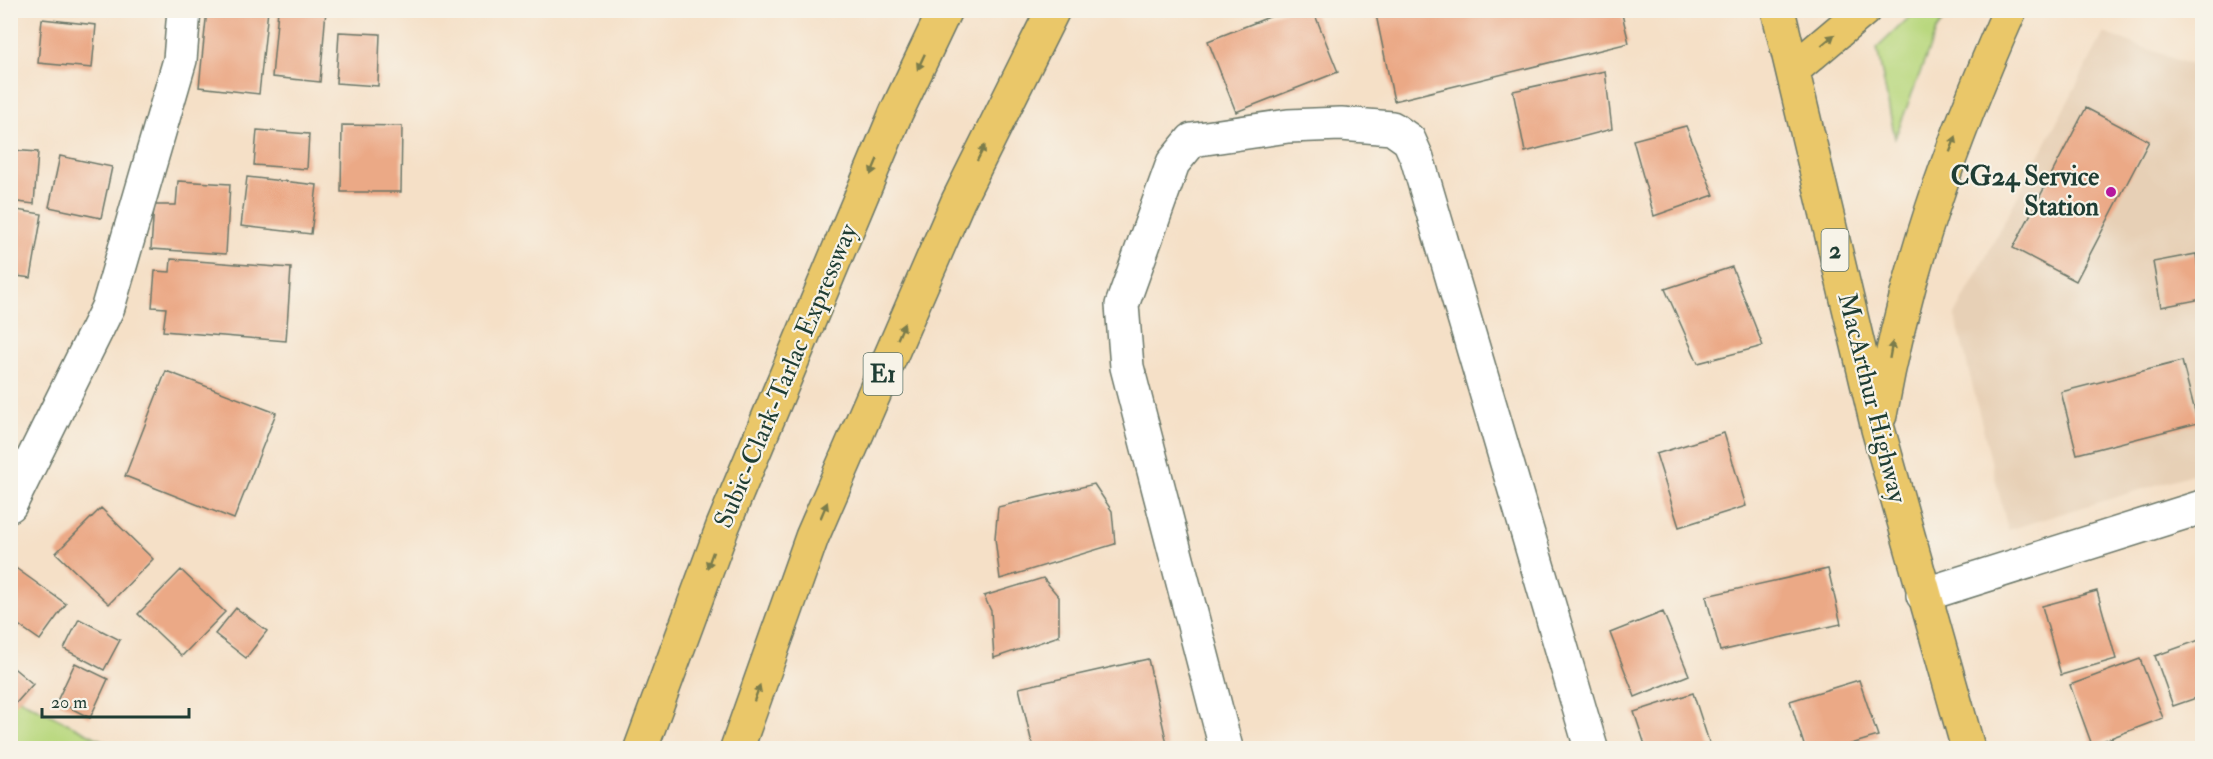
<svg xmlns="http://www.w3.org/2000/svg" width="2213" height="759" viewBox="0 0 2213 759" font-family="'IM FELL Double Pica',serif">
  <style>
    .built { fill: #e7d0b6 }
    .green { fill: #b9d87f; stroke: #6c8a5a; stroke-width: 1.5 }
    .building { fill: #eba986 }
    .lines { fill: none; stroke-linecap: round; stroke-linejoin: round }
    .minor-casing { stroke: #6a7667; stroke-width: 36 }
    .highway-casing { stroke: #6a7667; stroke-width: 36 }
    .minor { stroke: #fff; stroke-width: 33 }
    .highway { stroke: #eac769; stroke-width: 33 }
    .oneway { fill: #7a7b4c }
    .poi-dot { fill: #b5179e; stroke: #f7f3e8; stroke-width: 2 }
    .labels { text-anchor: middle; dominant-baseline: central; stroke-width: 4.5; stroke-linejoin: round; paint-order: stroke }
    .shield { fill: #f7f3e8; stroke: #60746a; stroke-width: 1.5 }
    .shield-label { font-size: 24px; font-weight: bold; fill: #1f3d34 }
    .poi-label { font-size: 26px; font-weight: bold; fill: #1f3d34; stroke: #f7f3e8; text-anchor: end }
    .street-label { font-size: 26px; fill: #1f3d34; stroke: #f7f3e8 }
  </style>
  <rect width="100%" height="100%" fill="#f7f3e8"/>
  <filter id="ink" filterUnits="userSpaceOnUse"><feTurbulence type="fractalNoise" baseFrequency=".0167" numOctaves="2"/><feDisplacementMap in="SourceGraphic" scale="12" xChannelSelector="R" yChannelSelector="G"/><feConvolveMatrix kernelMatrix="1 2 1 2 8 2 1 2 1" color-interpolation-filters="sRGB"/></filter>
  <filter id="wash" filterUnits="userSpaceOnUse"><feTurbulence type="fractalNoise" baseFrequency=".008" numOctaves="4" result="noise"/><feDisplacementMap in="SourceGraphic" scale="24" xChannelSelector="R" yChannelSelector="G"/><feGaussianBlur stdDeviation="1.35" result="paint"/><feColorMatrix in="noise" values="0 0 0 0 0 0 0 0 0 0 0 0 0 0 0 0 0 1.4 0 .05"/><feComposite in="paint" operator="in"/></filter>
  <g filter="url(#wash)">
    <rect width="100%" height="100%" fill="#f5e0c7"/>
    <!-- built -->
    <path class="built" d="M2104 33 2202 69V471L2008 530 1955 315Z"/>
    <!-- green -->
    <path class="green" d="M1917 10 1949 11 1936 31 1895 138 1877 48Z
      M11 695 117 748H11Z"/>
    <g id="blocks">
      <!-- building -->
      <path class="building" d="M207 10H268L259 94 199 87Z
        M278 10H326L320 82 272 77Z
        M1287 10H1313L1338 72 1236 112 1208 41Z
        M1375 10H1621L1629 43 1394 101Z
        M42 19 96 25 92 68 38 63Z
        M339 32 380 34 378 86 336 83Z
        M1605 71 1612 129 1525 152 1513 91Z
        M2086 108 2149 141 2076 281 2013 248Z
        M342 125 402 126 401 192H341Z
        M1686 126 1714 195 1654 216 1633 140Z
        M257 130 309 134 307 169 254 165Z
        M10 150 38 152 34 204 10 201Z
        M60 156 112 167 101 218 49 207Z
        M247 177 317 185 311 234 241 226Z
        M178 181 230 184 226 254 151 249 154 205H176Z
        M10 209 42 214 31 278 10 275Z
        M2196 254 2202 299 2161 307 2153 262Z
        M171 259 291 268 286 341 163 331 166 308 152 307 155 271 170 272Z
        M1732 267 1763 346 1698 363 1665 289Z
        M2182 361 2198 423 2077 454 2061 392Z
        M166 371 276 413 234 519 125 476Z
        M1724 433 1746 506 1679 527 1656 454Z
        M1094 484 1112 511 1115 544 1000 579 995 538 998 507Z
        M101 508 153 559 109 604 56 553Z
        M10 564 66 604 40 640 10 619Z
        M1828 569 1841 624 1720 651 1706 596Z
        M181 570 225 612 182 656 138 614Z
        M1043 578 1059 597V636L994 658 991 611 984 596Z
        M2097 591 2116 659 2061 675 2042 606Z
        M236 608 267 631 246 658 215 634Z
        M1663 612 1689 675 1635 697 1610 633Z
        M79 619 120 640 104 670 64 649Z
        M2202 639V696L2173 706 2155 656Z
        M1148 659 1168 748H1033L1019 688Z
        M2140 659 2163 718 2092 745 2070 685Z
        M75 663 108 679 90 718 57 701Z
        M10 665 33 684 10 710Z
        M1859 680 1878 736 1838 748H1805L1790 701Z
        M1693 693 1711 748H1646L1634 712Z"/>
    </g>
  </g>
  <g filter="url(#ink)">
    <use href="#blocks" fill-opacity="0" stroke="#6a7667" stroke-width="1.5"/>
    <g class="lines">
      <defs>
        <path id="minor" d="M10 505 108 307 180 60 184 10
          M1923 595 2202 507
          M1226 748 1127 367 1122 305 1173 163 1192 140 1288 126 1341 124 1392 128 1409 140 1417 158 1591 748"/>
        <path id="highway" d="M1778 10 1878 429 1968 748
          M1793 70 1864 10
          M1880 415C1906 270 1950 145 2010 10
          M641 748 723 526 896 113 945 10
          M737 748 812 537 958 201 1053 10"/>
      </defs>
      <!-- minor casing -->
      <use href="#minor" class="minor-casing"/>
      <!-- highway casing -->
      <use href="#highway" class="highway-casing"/>
      <!-- minor -->
      <use href="#minor" class="minor"/>
      <!-- highway -->
      <use href="#highway" class="highway"/>
    </g>
    <!-- one-way arrows -->
    <defs><path id="oneway-solid" d="M-6-.8H1V-3.2L6.5 0L1 3.2V.8H-6Z" transform="scale(1.5)"/></defs>
    <g class="oneway">
      <use href="#oneway-solid" transform="translate(1828 40) rotate(-40)"/>
      <use href="#oneway-solid" transform="translate(921 62) rotate(115)"/>
      <use href="#oneway-solid" transform="translate(1953 144) rotate(-69)"/>
      <use href="#oneway-solid" transform="translate(981 153) rotate(-63)"/>
      <use href="#oneway-solid" transform="translate(874 167) rotate(113)"/>
      <use href="#oneway-solid" transform="translate(901 331) rotate(-67)"/>
      <use href="#oneway-solid" transform="translate(1891 350) rotate(-80)"/>
      <use href="#oneway-solid" transform="translate(824 510) rotate(-67)"/>
      <use href="#oneway-solid" transform="translate(710 560) rotate(110)"/>
      <use href="#oneway-solid" transform="translate(757 693) rotate(-70)"/>
    </g>
  </g>
  <!-- markers -->
  <circle class="poi-dot" cx="2111" cy="192" r="6"/>
  <g class="labels">
    <!-- shield labels -->
    <g class="shield">
      <rect x="1821.5" y="229" width="27" height="42" rx="4.5"/>
      <rect x="863.5" y="353" width="39" height="42" rx="4.5"/>
    </g>
    <g class="shield-label">
      <text x="1835" y="250">2</text>
      <text x="883" y="374">E1</text>
    </g>
    <!-- poi labels -->
    <g class="poi-label">
      <text x="2099" y="177">CG24 Service<tspan x="2099" dy="30">Station</tspan></text>
    </g>
    <!-- street labels -->
    <g class="street-label">
      <text transform="translate(786 376) rotate(-67)">Subic-Clark-Tarlac Expressway</text>
      <text transform="translate(1872 398) rotate(76)">MacArthur Highway</text>
    </g>
  </g>
  <!-- margin -->
  <rect width="2213" height="759" fill="none" stroke="#f7f3e8" stroke-width="36"/>
  <!-- scale -->
  <path d="M42 708v9h147v-9" fill="none" stroke="#1f3d34" stroke-width="3"/>
  <text x="51" y="708" font-size="18" fill="#1f3d34" stroke="#f7f3e8" stroke-width="4.5" paint-order="stroke">20 m</text>
</svg>
